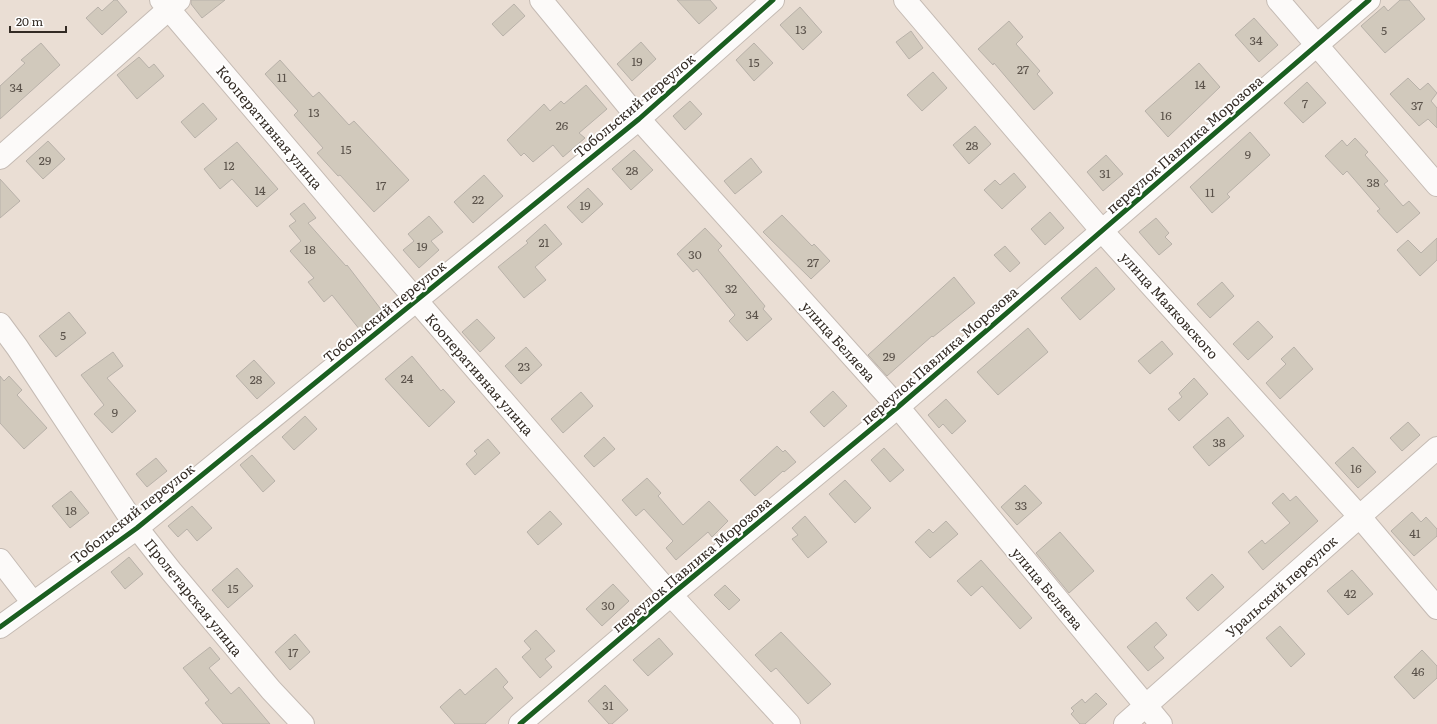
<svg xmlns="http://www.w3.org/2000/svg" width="1437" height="724" viewBox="0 0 1437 724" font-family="Literata,serif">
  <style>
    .building { fill: #d1c9bc; stroke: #b8b1a9 }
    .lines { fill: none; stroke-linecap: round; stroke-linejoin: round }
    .minor-casing { stroke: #c5bbb4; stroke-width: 24 }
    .minor { stroke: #fcfaf9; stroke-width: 22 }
    .cycleway-casing { stroke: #fff; stroke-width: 8 }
    .cycleway { stroke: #1b5e20; stroke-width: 5 }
    .labels { text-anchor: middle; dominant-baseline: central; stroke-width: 4; stroke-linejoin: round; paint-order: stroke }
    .number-label { font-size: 12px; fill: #5a524a }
    .street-label { font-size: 14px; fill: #332b24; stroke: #fff }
  </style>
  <rect width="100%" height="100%" fill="#eaded4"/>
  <!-- building -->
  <path class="building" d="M114 0H117L127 12 102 35 86 18 98 7 102 11Z
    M191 0H225L202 18 191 4Z
    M677 0H710L717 8 699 24Z
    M1400 0H1409L1425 19 1385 53 1361 26 1384 6 1388 11Z
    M514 4 525 16 503 36 492 24Z
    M800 7 822 32 803 50 780 25Z
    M1254 18 1278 45 1259 62 1235 35Z
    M1009 21 1023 37 1016 44 1040 71 1037 74 1053 93 1034 110 994 63 993 65 978 49Z
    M911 31 923 48 909 59 896 42Z
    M641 42 656 59 632 81 617 64Z
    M41 43 60 65 0 119V86L25 63 21 60Z
    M754 43 773 63 754 81 736 60Z
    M139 57 149 68 154 64 164 76 137 99 117 75Z
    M280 60 313 97 319 92 349 125 354 121 409 180 374 212 340 175 338 176 317 153 323 148 294 115 298 111 265 74Z
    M1199 63 1220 87 1168 137 1145 111Z
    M933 72 947 88 922 111 907 95Z
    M1408 78 1420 90 1428 83 1437 93 1431 101 1437 108V128L1428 119 1419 126 1390 94Z
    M1307 82 1326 103 1303 123 1284 103Z
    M586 85 607 109 579 133 585 138 563 157 553 145 533 162 524 153 521 156 507 140 544 104 550 111 561 101 564 104Z
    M690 101 702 114 685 130 673 116Z
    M203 103 217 119 195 138 181 122Z
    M975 126 991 144 969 164 953 145Z
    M1250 132 1270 155 1227 194 1230 197 1212 213 1190 187Z
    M1355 138 1368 152 1365 155 1388 181 1384 184 1403 206 1409 201 1420 213 1397 233 1377 211 1380 209 1347 171 1343 175 1325 156 1342 140 1347 146Z
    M48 141 65 159 43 179 26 161Z
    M237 142 278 189 257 207 232 179 220 189 204 169Z
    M634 150 653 170 631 190 612 169Z
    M1106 155 1123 174 1103 191 1087 172Z
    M751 158 762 172 735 194 724 181Z
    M1014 173 1026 187 1002 209 984 190 995 180 1000 185Z
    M484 175 503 196 473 223 454 202Z
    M0 179 20 201 0 218Z
    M588 188 603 204 582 223 567 207Z
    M304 203 316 218 308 223 346 266 347 265 383 312 360 330 332 295 324 302 308 282 314 278 290 251 301 241 289 226 296 221 290 214Z
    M1050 212 1064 228 1045 245 1031 229Z
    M782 215 812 246 814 244 830 261 811 279 763 232Z
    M429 216 443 232 431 241 439 250 419 268 403 250 414 241 408 234Z
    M1156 218 1169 233 1165 237 1172 244 1159 255 1139 232Z
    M545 224 562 244 535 267 546 280 524 298 498 267 528 243 526 241Z
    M705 228 722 246 718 250 765 306 763 309 772 319 747 341 729 321 735 315 697 269 693 272 677 254Z
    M1437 238V260L1420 276 1397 250 1408 240 1421 253Z
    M1005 246 1020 263 1010 272 994 255Z
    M1096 267 1115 289 1080 320 1061 298Z
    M954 277 975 303 933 337 932 336 887 376 868 355Z
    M1222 282 1234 296 1210 318 1197 304Z
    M69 312 86 333 56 357 39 336Z
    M477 319 495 338 480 352 462 332Z
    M1258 321 1273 337 1248 360 1233 344Z
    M1028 328 1048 352 998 395 977 372Z
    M1162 341 1173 354 1150 374 1138 361Z
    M526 347 542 365 521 384 505 366Z
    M1294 347 1313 369 1280 399 1266 383 1286 364 1281 359Z
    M113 352 123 366 107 378 136 411 112 433 94 414 104 405 81 375Z
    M412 356 441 391 443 389 455 402 429 427 385 379Z
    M254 360 275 383 257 399 236 376Z
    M0 376 4 381 9 376 22 390 17 395 47 428 24 449 0 423Z
    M1194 378 1208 394 1179 421 1168 409 1182 397 1179 393Z
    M833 391 847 406 824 427 810 412Z
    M581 392 593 406 563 433 551 419Z
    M946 399 966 421 952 434 943 424 939 428 928 415Z
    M305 416 317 429 294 450 282 437Z
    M1228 417 1244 436 1209 466 1193 447Z
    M1408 422 1420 435 1402 451 1390 438Z
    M604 437 615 449 594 467 584 456Z
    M488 439 500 453 475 475 466 464 477 454 474 451Z
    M777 446 783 452 785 450 796 462 784 472 783 471 755 496 740 480Z
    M1353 447 1376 472 1358 488 1335 463Z
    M884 448 904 470 890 482 871 460Z
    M252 455 275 481 263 492 240 465Z
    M156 458 167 471 147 487 136 474Z
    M647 478 661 493 658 496 683 525 709 501 728 521 712 537 708 532 676 560 666 548 673 541 644 509 636 516 622 500Z
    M845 480 871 508 855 523 829 494Z
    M1025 485 1042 503 1017 525 1001 507Z
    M71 491 89 513 70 528 52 506Z
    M1283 493 1290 501 1296 496 1318 521 1263 570 1248 552 1262 540 1265 544 1290 523 1272 503Z
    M192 506 212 528 197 541 187 529 178 537 168 526Z
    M550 511 562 524 538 545 527 532Z
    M1412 512 1421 522 1426 517 1437 529V536L1414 556 1391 531Z
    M805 516 827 542 808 558 792 539 798 535 792 528Z
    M946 521 958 534 930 558 915 542 929 529 933 533Z
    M1060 532 1094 571 1069 593 1036 553Z
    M129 557 143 574 125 589 111 572Z
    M981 560 1032 618 1020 629 982 586 971 596 957 581Z
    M237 568 253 586 228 608 212 590Z
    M1352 570 1373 594 1348 615 1327 591Z
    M1212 574 1224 587 1198 611 1186 598Z
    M613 584 629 601 602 626 586 609Z
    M725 585 740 600 729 610 714 595Z
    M1156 622 1167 635 1154 647 1164 658 1148 671 1127 647Z
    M1280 626 1305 654 1291 667 1266 638Z
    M536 630 555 651 545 659 552 667 540 678 522 657 531 649 524 641Z
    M781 632 831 684 808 704 776 668 771 672 755 655Z
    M295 634 310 652 290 670 275 652Z
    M659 638 673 654 648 676 633 660Z
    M210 647 220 659 209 668 231 694 239 687 270 724H223L205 703 209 700 183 668Z
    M1422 650 1437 666V678L1414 699 1394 677Z
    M496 668 508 682 503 687 513 698 485 724H455L440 707 460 689 465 695Z
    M605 685 628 710 612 724H609L588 701Z
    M1096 693 1107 704 1085 724H1080L1071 714 1074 711 1071 708 1082 699 1085 703Z"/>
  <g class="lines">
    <defs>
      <path id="minor" d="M161 0 416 300 671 595 789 724
        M541 0 639 119 898 407 1161 724
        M905 0 1102 231 1360 517 1437 608
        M1278 0 1437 185
        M0 158 179 0
        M0 324 17 347 137 528 171 571 271 690 303 724
        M0 560 33 603
        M0 627 137 528 639 119 773 0
        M520 724 671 595 898 407 1369 0
        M1125 724 1437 448"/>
    </defs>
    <!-- minor casing -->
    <use href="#minor" class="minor-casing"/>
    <!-- minor -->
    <use href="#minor" class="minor"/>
    <defs>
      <path id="cycleway" d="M0 627 137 528 639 119 773 0
        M520 724 671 595 898 407 1369 0"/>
    </defs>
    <!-- cycleway casing -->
    <use href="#cycleway" class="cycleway-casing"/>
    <!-- cycleway -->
    <use href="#cycleway" class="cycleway"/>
  </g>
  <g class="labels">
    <!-- number labels -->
    <g class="number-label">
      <text x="801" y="29">13</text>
      <text x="1384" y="30">5</text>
      <text x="1256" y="40">34</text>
      <text x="637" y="61">19</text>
      <text x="754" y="62">15</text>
      <text x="1023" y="69">27</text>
      <text x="282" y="77">11</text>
      <text x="1200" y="84">14</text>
      <text x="16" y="87">34</text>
      <text x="1305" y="103">7</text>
      <text x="1417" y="105">37</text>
      <text x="314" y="112">13</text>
      <text x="1166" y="115">16</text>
      <text x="562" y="125">26</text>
      <text x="972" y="145">28</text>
      <text x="346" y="149">15</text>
      <text x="1248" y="154">9</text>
      <text x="45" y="160">29</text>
      <text x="229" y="165">12</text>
      <text x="632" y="170">28</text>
      <text x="1105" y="173">31</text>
      <text x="1373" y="182">38</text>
      <text x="381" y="185">17</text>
      <text x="260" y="190">14</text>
      <text x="1210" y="192">11</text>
      <text x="478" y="199">22</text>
      <text x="585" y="205">19</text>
      <text x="544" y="242">21</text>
      <text x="422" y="246">19</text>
      <text x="310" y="249">18</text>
      <text x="695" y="254">30</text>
      <text x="813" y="262">27</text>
      <text x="731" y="288">32</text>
      <text x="752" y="314">34</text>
      <text x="63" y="335">5</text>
      <text x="889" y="356">29</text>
      <text x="524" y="366">23</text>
      <text x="407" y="378">24</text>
      <text x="256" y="379">28</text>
      <text x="115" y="412">9</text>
      <text x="1219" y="442">38</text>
      <text x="1356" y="468">16</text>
      <text x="1021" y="505">33</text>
      <text x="71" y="510">18</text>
      <text x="1415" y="533">41</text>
      <text x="233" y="588">15</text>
      <text x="1350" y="593">42</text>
      <text x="608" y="605">30</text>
      <text x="293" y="652">17</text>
      <text x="1418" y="671">46</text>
      <text x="608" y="705">31</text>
    </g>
    <!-- street labels -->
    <g class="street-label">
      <text transform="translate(634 105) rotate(-40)">Тобольский переулок</text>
      <text transform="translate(270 127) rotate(50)">Кооперативная улица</text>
      <text transform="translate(1184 144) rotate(-41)">переулок Павлика Морозова</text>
      <text transform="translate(1170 305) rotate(48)">улица Маяковского</text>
      <text transform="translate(384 311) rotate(-39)">Тобольский переулок</text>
      <text transform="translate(839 341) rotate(48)">улица Беляева</text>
      <text transform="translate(939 355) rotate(-41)">переулок Павлика Морозова</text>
      <text transform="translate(480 374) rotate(49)">Кооперативная улица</text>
      <text transform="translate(132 513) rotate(-38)">Тобольский переулок</text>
      <text transform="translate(691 564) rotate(-40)">переулок Павлика Морозова</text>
      <text transform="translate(1281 586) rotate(-42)">Уральский переулок</text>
      <text transform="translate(1048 588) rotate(50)">улица Беляева</text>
      <text transform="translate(194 597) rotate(51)">Пролетарская улица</text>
    </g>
  </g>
  <!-- scale -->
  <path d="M10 26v6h56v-6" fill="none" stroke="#332b24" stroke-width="2"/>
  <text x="16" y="26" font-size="12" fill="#332b24" stroke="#ffffff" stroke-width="3" paint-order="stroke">20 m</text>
</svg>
